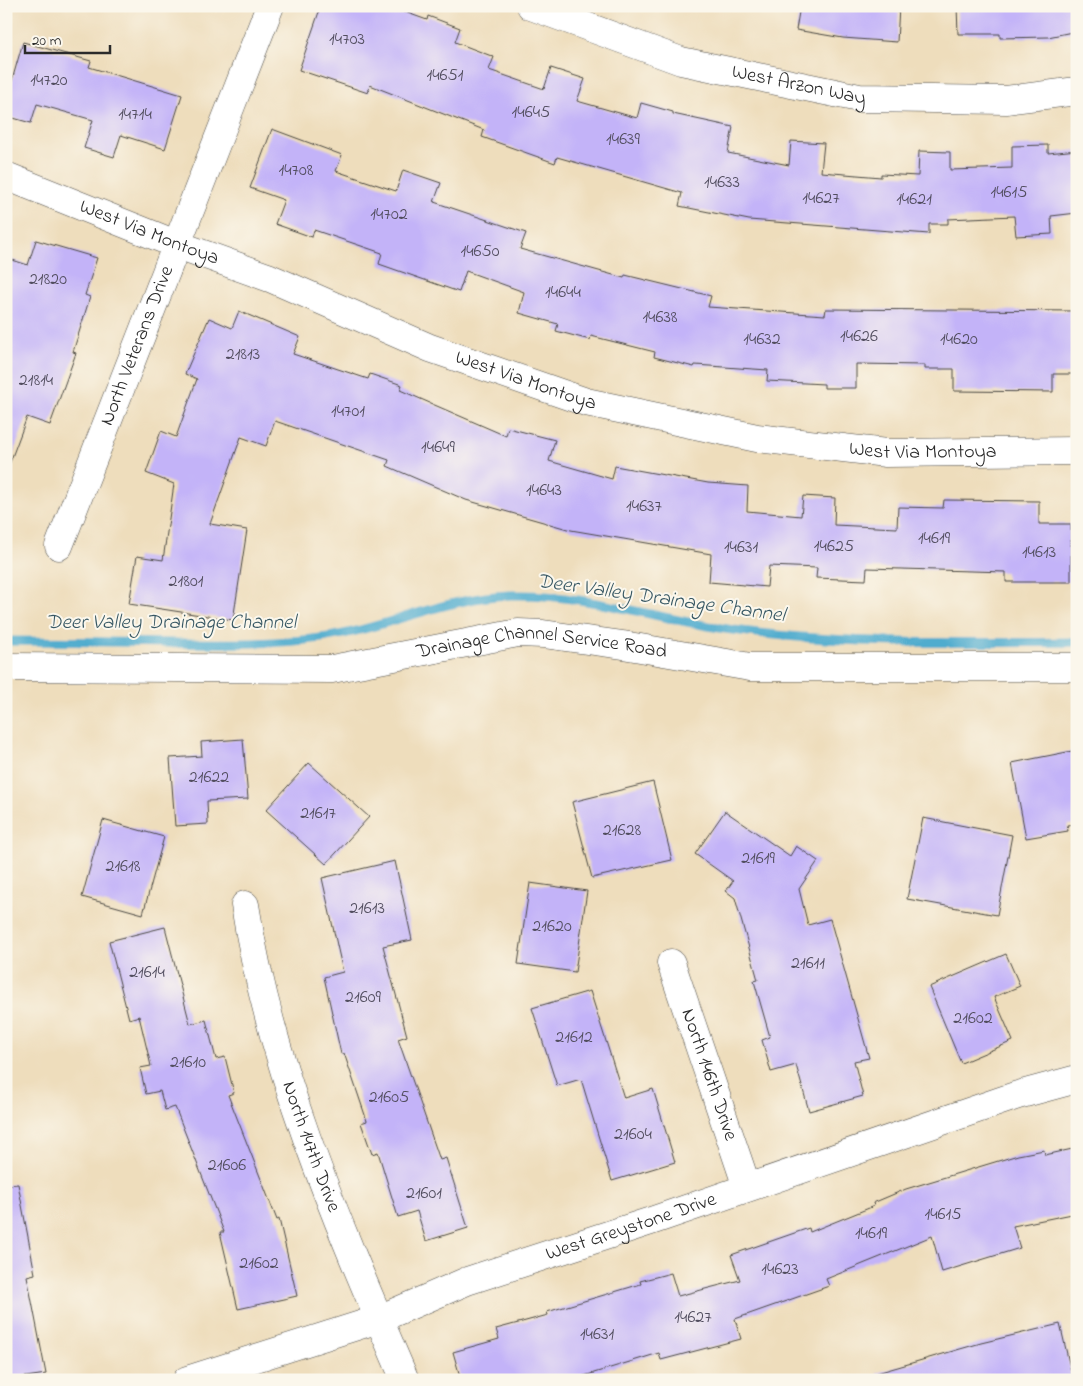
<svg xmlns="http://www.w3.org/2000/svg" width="1083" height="1386" viewBox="0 0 1083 1386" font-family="'Indie Flower',sans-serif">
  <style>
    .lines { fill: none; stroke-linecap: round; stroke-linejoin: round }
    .stream { stroke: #4facce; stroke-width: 9 }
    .building { fill: #c3b3f8 }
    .minor-casing { stroke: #484641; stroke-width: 29 }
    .minor { stroke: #fff; stroke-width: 28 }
    .labels { text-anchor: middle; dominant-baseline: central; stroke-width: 4; stroke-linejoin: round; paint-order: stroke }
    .number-label { font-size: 18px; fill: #514d5e }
    .street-label { font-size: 20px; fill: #2b2b2b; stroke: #fbf7ec }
    .water-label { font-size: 21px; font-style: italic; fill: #385864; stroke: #fbf7ec }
  </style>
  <rect width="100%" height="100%" fill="#fbf7ec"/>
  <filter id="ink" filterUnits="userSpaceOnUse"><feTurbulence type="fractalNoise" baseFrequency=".02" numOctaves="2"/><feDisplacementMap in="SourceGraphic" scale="10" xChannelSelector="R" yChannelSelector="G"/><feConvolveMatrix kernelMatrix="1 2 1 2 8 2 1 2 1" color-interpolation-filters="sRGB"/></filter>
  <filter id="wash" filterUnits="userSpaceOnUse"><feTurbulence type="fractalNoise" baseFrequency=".0096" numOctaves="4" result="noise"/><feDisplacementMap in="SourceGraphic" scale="20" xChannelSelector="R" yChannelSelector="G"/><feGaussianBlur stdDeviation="1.12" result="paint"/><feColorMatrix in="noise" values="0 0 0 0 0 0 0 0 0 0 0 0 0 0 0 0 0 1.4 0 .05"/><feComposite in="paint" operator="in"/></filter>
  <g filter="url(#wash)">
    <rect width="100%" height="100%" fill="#eeddbc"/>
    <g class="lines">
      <!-- stream -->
      <path class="stream" d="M6 641C61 641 115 642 169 643 220 643 270 645 321 638 385 629 445 597 511 595 589 593 664 622 741 631 852 645 965 643 1077 642"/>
    </g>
    <g id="blocks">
      <!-- building -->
      <path class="building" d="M321 6H388L427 20 428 16 460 28 455 42 494 57 489 70 544 89 551 68 585 79 577 101 637 118 641 103 673 112V114L733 127 728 153 789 165 791 141 824 143 821 172 881 177V174L918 176 919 151 950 152V170L1012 168V146L1048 145V153L1077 150V213L1051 216 1052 234 1016 236 1014 216 948 219V224H929V234L749 220 679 206 682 193 557 157 555 163 482 137 484 130 370 85 368 93 299 70Z
        M800 6H899L897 42 843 38 796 30Z
        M957 6H1077V31L1048 37 1000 38V34H958Z
        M23 42 91 61 89 67 182 95 165 149 121 135 114 157 84 148 93 120 37 104 31 123 6 116V101Z
        M272 129 342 155 336 171 396 191 403 170 441 183 434 202 526 233 520 249 624 278 625 275 711 296 708 307 825 315 826 309 1077 311V374H1053V392L954 391V369H925V365L856 364V388H824V384L767 381 768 370 695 365 694 367 654 357 655 352 591 336 590 340 556 331 558 324 519 313 524 292 466 271 459 292 379 264 382 253 314 230 312 237 275 224 284 200 250 188Z
        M36 240 97 258 85 295 90 297 73 352 76 353 50 425 27 417 9 465H6V258L28 265Z
        M239 311 300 337 293 354 368 379 370 374 402 385 400 390 506 436 508 428 555 440 549 461 612 479 615 466 708 483 748 486 747 511 801 516 803 496 835 498 834 525 897 528 898 507 943 508 944 500 1039 501V524H1071V582H1006V572L867 568 866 580 816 578 817 568 769 566 767 587 709 582 711 554 571 530 466 500 387 466 389 460 275 421 266 446 241 437 210 524 247 530 233 620 129 604 137 556 163 560 174 484 146 473 161 431 176 437 197 379 185 374 209 318 232 328Z
        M243 739 248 799 207 801 208 824 175 826 170 758 202 756 201 742Z
        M1077 750V824L1067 825 1068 831 1026 838 1012 763Z
        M309 763 369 817 326 864 266 810Z
        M653 782 672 860 592 878 572 802Z
        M725 811 790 856 796 846 818 861 799 889 808 925 830 919 869 1058 854 1061 863 1096 809 1111 796 1065 771 1072 762 1040 770 1037 754 981 758 980 735 898 726 891 733 881 695 854Z
        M923 818 1012 835 997 915 907 899Z
        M103 820 164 837 143 914 82 897Z
        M395 861 412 940 383 946 407 1036 398 1039 440 1160 446 1158 468 1228 426 1241 417 1211 398 1217 378 1152 372 1154 361 1123 367 1121 344 1053 341 1054 324 977 343 972 322 878Z
        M530 883 587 891 575 972 518 964Z
        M165 927 190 1024 206 1020 216 1059 225 1057 234 1093 228 1095 277 1220 279 1219 297 1296 238 1309 220 1232H224L175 1107 165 1110 160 1091 146 1094 140 1068 151 1066 139 1016 129 1019 109 941Z
        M1006 954 1020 986 994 997 1013 1041 961 1063 929 987Z
        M590 991 624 1098 653 1089 675 1162 612 1181 581 1079 557 1086 532 1008Z
        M1077 1148V1213L1013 1226 1020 1248 942 1272 932 1236 826 1279 829 1286 735 1319 741 1339 661 1360 659 1353 571 1380H461L453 1352 499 1339 496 1329 548 1315 547 1312 641 1284 640 1281 671 1273 678 1296 740 1280 731 1255 809 1228 810 1232 874 1206 873 1203 906 1189 1018 1155 1044 1150 1045 1155Z
        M18 1184 35 1274 27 1276 46 1374 6 1380V1185Z
        M1060 1324 1073 1380H878L877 1373 981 1343Z"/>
    </g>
  </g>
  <g filter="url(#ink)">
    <use href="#blocks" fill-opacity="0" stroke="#484641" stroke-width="1"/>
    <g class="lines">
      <defs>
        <g id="minor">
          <path id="s1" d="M531 6 681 61 859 98 1006 100 1077 91"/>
          <path id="s2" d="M6 176 178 245 270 278 430 348 586 402 757 438 886 453 1077 451"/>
          <path id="s3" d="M59 546 270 6"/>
          <path id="s4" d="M6 667 332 669 518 633 543 634 623 645 750 667H1077"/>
          <path id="s5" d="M245 905C271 1071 339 1226 405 1380"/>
          <path id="s6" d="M671 963 747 1187"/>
          <path id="s7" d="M187 1380 379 1319 467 1281 651 1221 1018 1095 1077 1079"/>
        </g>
      </defs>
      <!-- minor casing -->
      <use href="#minor" class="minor-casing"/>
      <!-- minor -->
      <use href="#minor" class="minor"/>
    </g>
  </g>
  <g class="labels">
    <!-- number labels -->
    <g class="number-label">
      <text x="347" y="40">14703</text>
      <text x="445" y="76">14651</text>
      <text x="49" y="81">14720</text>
      <text x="531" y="113">14645</text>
      <text x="135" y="115">14714</text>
      <text x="623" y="140">14639</text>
      <text x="296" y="171">14708</text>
      <text x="722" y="183">14633</text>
      <text x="1009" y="193">14615</text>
      <text x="821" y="199">14627</text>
      <text x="914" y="200">14621</text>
      <text x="389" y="215">14702</text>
      <text x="480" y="252">14650</text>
      <text x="48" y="280">21820</text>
      <text x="563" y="293">14644</text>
      <text x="660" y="318">14638</text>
      <text x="859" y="337">14626</text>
      <text x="762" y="340">14632</text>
      <text x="959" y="340">14620</text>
      <text x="243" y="355">21813</text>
      <text x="36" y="381">21814</text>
      <text x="348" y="412">14701</text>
      <text x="438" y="448">14649</text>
      <text x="544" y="491">14643</text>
      <text x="644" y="507">14637</text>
      <text x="934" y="539">14619</text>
      <text x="834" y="547">14625</text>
      <text x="741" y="548">14631</text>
      <text x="1039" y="553">14613</text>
      <text x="186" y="582">21801</text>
      <text x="209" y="778">21622</text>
      <text x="318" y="814">21617</text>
      <text x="622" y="831">21628</text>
      <text x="758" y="859">21619</text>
      <text x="123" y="867">21618</text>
      <text x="367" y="909">21613</text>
      <text x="552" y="927">21620</text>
      <text x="808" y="964">21611</text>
      <text x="147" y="973">21614</text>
      <text x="363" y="998">21609</text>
      <text x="973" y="1019">21602</text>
      <text x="574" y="1038">21612</text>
      <text x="188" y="1063">21610</text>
      <text x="389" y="1098">21605</text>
      <text x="633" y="1135">21604</text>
      <text x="227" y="1166">21606</text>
      <text x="424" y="1194">21601</text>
      <text x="943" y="1215">14615</text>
      <text x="871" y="1234">14619</text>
      <text x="259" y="1264">21602</text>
      <text x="780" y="1270">14623</text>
      <text x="693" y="1318">14627</text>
      <text x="597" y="1335">14631</text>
    </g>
    <!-- street labels -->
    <g class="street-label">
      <text stroke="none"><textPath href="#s1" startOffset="280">West Arzon Way</textPath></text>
      <text stroke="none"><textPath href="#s2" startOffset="154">West Via Montoya</textPath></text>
      <text stroke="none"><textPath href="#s3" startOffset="215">North Veterans Drive</textPath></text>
      <text stroke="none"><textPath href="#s2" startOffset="559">West Via Montoya</textPath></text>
      <text stroke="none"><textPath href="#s2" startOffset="964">West Via Montoya</textPath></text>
      <text stroke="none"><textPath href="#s4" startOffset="539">Drainage Channel Service Road</textPath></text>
      <text stroke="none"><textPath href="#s6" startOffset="118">North 146th Drive</textPath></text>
      <text stroke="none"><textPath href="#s5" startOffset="251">North 147th Drive</textPath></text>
      <text stroke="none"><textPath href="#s7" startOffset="470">West Greystone Drive</textPath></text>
    </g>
    <!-- water labels -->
    <g class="water-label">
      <text transform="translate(661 599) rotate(8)">Deer Valley Drainage Channel</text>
      <text x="171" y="623">Deer Valley Drainage Channel</text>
    </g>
  </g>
  <!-- margin -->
  <rect width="1083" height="1386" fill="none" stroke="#fbf7ec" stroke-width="25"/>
  <!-- scale -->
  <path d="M25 45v8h85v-8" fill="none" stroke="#2b2b2b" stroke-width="2.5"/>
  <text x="32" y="45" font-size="15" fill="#2b2b2b" stroke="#fbf7ec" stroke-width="4" paint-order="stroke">20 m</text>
</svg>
